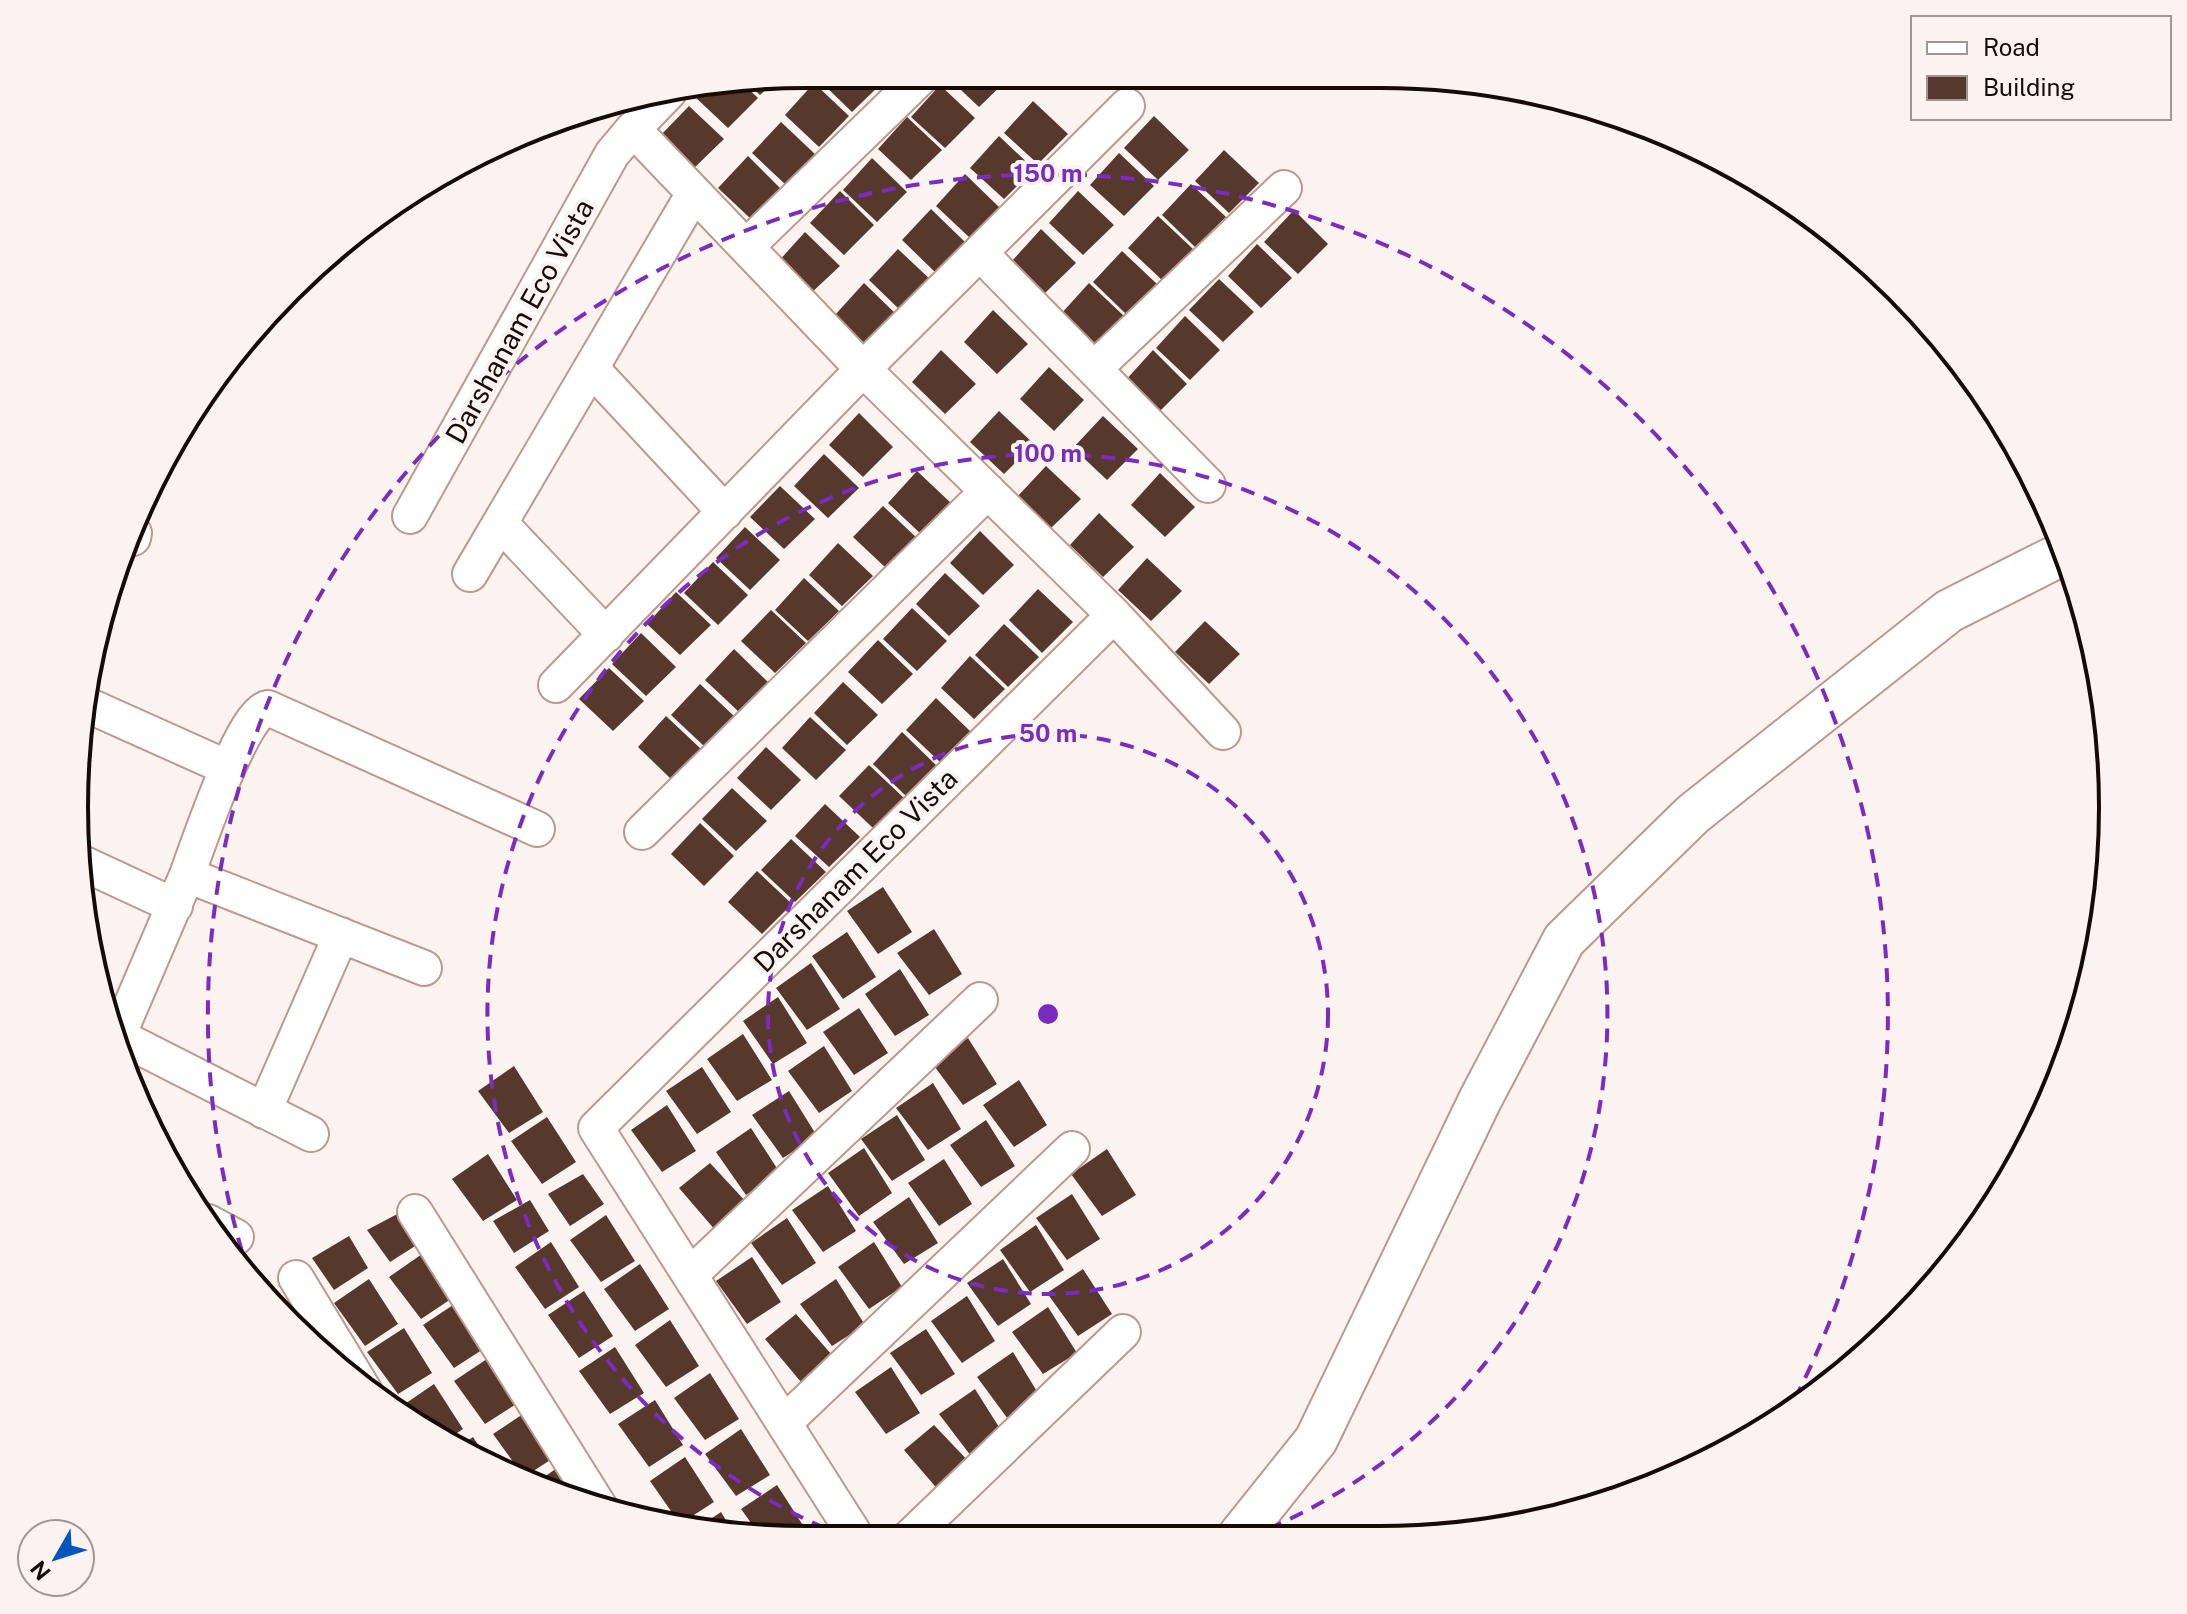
<svg xmlns="http://www.w3.org/2000/svg" width="2187" height="1614" viewBox="0 0 2187 1614" font-family="'Public Sans',sans-serif">
  <style>
    .building { fill: #57382c }
    .lines { fill: none; stroke-linecap: round; stroke-linejoin: round }
    .minor-casing { stroke: #bd998b; stroke-width: 38 }
    .tertiary-casing { stroke: #bd998b; stroke-width: 46 }
    .minor { stroke: #fff; stroke-width: 34 }
    .tertiary { stroke: #fff; stroke-width: 42 }
    .ring { fill: none; stroke: #7b2cbf; stroke-width: 4; stroke-dasharray: 14 10 }
    .labels { text-anchor: middle; dominant-baseline: central; stroke-width: 8; stroke-linejoin: round; paint-order: stroke }
    .street-label { font-size: 28px; fill: #170b06; stroke: #fbf3f0 }
    .rim { fill: none; stroke: #170b06; stroke-width: 4 }
    .centre { fill: #7b2cbf; stroke: #fbf3f0; stroke-width: 4 }
    .ring-label { font-size: 24px; text-anchor: middle; font-weight: bold; fill: #7b2cbf; stroke: #fbf3f0; stroke-width: 8; stroke-linejoin: round; paint-order: stroke }
  </style>
  <rect width="100%" height="100%" fill="#fbf3f0"/>
  <!-- building -->
  <path class="building" d="M824 74H875L883 82 852 112 819 80Z
    M944 74H1007L1010 77 979 107Z
    M778 78 760 95 746 82Z
    M742 83 758 98 728 128 694 96 702 88Z
    M814 83 849 116 819 147 785 115Z
    M940 85 975 118 945 148 911 117Z
    M1033 101 1068 134 1038 164 1004 133Z
    M689 106 724 139 693 169 659 137Z
    M1154 116 1189 150 1158 180 1124 148Z
    M907 117 942 150 911 180 878 149Z
    M781 122 816 155 786 185 752 153Z
    M999 136 1034 169 1004 199 970 168Z
    M1224 150 1259 183 1229 213 1195 181Z
    M1119 153 1154 186 1124 216 1090 185Z
    M748 156 782 190 752 220 718 188Z
    M872 158 907 192 877 222 843 190Z
    M965 174 1000 208 970 238 936 206Z
    M1191 184 1226 217 1195 247 1162 215Z
    M840 191 874 225 844 255 810 223Z
    M1078 191 1114 225 1083 255 1049 223Z
    M931 209 966 243 936 273 902 240Z
    M1294 210 1328 244 1298 274 1264 242Z
    M1158 216 1193 249 1162 280 1128 248Z
    M1041 229 1076 263 1045 293 1012 261Z
    M805 232 840 266 809 295 776 264Z
    M1257 244 1292 278 1261 308 1228 276Z
    M898 249 933 282 902 312 869 280Z
    M1122 251 1157 284 1126 314 1093 282Z
    M1219 279 1254 312 1223 342 1189 310Z
    M864 283 899 317 868 347 835 315Z
    M1089 283 1124 316 1093 346 1060 315Z
    M993 310 1028 344 997 374 964 342Z
    M1185 316 1220 350 1190 380 1156 348Z
    M941 350 976 384 945 414 912 382Z
    M1153 350 1187 384 1157 414 1124 382Z
    M1049 367 1084 400 1054 431 1020 399Z
    M999 411 1034 444 1004 474 970 442Z
    M859 413 893 447 863 477 829 445Z
    M1103 416 1138 449 1107 480 1073 448Z
    M824 454 859 488 828 518 794 486Z
    M1046 466 1081 499 1050 529 1017 497Z
    M917 471 952 504 921 534 888 503Z
    M1160 473 1195 507 1165 537 1131 505Z
    M780 486 815 519 784 549 750 517Z
    M883 506 918 539 887 569 853 537Z
    M1099 513 1134 547 1103 577 1070 545Z
    M745 527 780 560 750 590 716 558Z
    M980 531 1014 565 983 595 950 563Z
    M838 543 873 576 842 606 809 575Z
    M1147 558 1182 591 1151 621 1118 590Z
    M713 562 748 595 718 625 684 593Z
    M945 573 980 606 949 636 916 604Z
    M804 578 839 611 808 641 775 610Z
    M1038 589 1073 622 1042 653 1009 620Z
    M676 592 711 625 680 655 647 624Z
    M912 608 947 641 917 671 883 639Z
    M771 610 806 643 775 673 741 641Z
    M1205 621 1240 654 1209 684 1175 652Z
    M1004 624 1039 657 1008 687 975 655Z
    M641 633 676 667 646 696 612 664Z
    M878 640 913 674 882 704 848 672Z
    M734 649 769 683 739 712 705 680Z
    M970 656 1005 689 974 719 941 688Z
    M609 668 644 701 613 731 579 699Z
    M843 682 878 715 847 745 814 713Z
    M700 684 735 717 705 747 671 715Z
    M936 698 971 732 940 762 906 730Z
    M666 716 701 749 671 779 638 747Z
    M810 717 846 750 816 780 782 748Z
    M902 732 937 766 906 796 873 764Z
    M766 747 801 780 771 810 737 778Z
    M869 765 904 798 873 828 839 796Z
    M732 788 767 821 736 851 702 819Z
    M825 804 860 837 829 867 795 836Z
    M700 823 734 856 704 886 671 854Z
    M791 839 826 872 795 902 761 870Z
    M757 871 792 904 762 934 728 902Z
    M883 887 912 932 878 954 847 911Z
    M934 929 962 974 929 995 897 953Z
    M847 932 876 977 843 999 812 956Z
    M811 963 840 1009 807 1030 776 988Z
    M900 969 929 1015 895 1036 865 994Z
    M778 997 807 1043 773 1064 743 1021Z
    M859 1008 888 1053 854 1075 823 1032Z
    M743 1034 772 1080 737 1101 707 1059Z
    M968 1038 997 1084 963 1105 932 1063Z
    M824 1046 852 1091 819 1113 788 1071Z
    M514 1066 543 1112 509 1133 478 1091Z
    M702 1067 731 1112 697 1134 666 1091Z
    M1019 1080 1047 1125 1014 1147 983 1105Z
    M933 1083 961 1129 928 1150 896 1108Z
    M789 1091 817 1136 783 1158 752 1115Z
    M667 1105 696 1151 662 1172 631 1130Z
    M897 1115 925 1160 892 1181 861 1139Z
    M547 1117 576 1162 542 1184 511 1141Z
    M986 1120 1015 1166 981 1187 950 1145Z
    M751 1128 780 1173 746 1195 716 1152Z
    M864 1148 892 1193 859 1216 828 1173Z
    M1107 1149 1136 1195 1102 1216 1071 1174Z
    M488 1154 517 1200 483 1221 452 1179Z
    M944 1159 972 1204 939 1226 908 1183Z
    M710 1163 748 1204 716 1231 679 1188Z
    M583 1174 604 1204 570 1226 548 1194Z
    M828 1186 856 1231 823 1252 792 1210Z
    M1072 1194 1100 1239 1067 1260 1036 1218Z
    M909 1197 938 1243 904 1264 873 1222Z
    M530 1200 549 1231 514 1253 493 1221Z
    M403 1211 423 1241 390 1262 367 1230Z
    M606 1215 635 1261 601 1282 570 1240Z
    M787 1218 816 1263 782 1285 751 1243Z
    M1036 1225 1064 1270 1030 1292 1000 1250Z
    M349 1236 368 1268 334 1290 312 1258Z
    M551 1242 579 1287 545 1309 515 1267Z
    M874 1242 902 1287 869 1309 838 1267Z
    M425 1252 454 1297 421 1319 389 1277Z
    M752 1257 781 1302 747 1324 716 1281Z
    M1003 1259 1031 1304 998 1326 967 1283Z
    M640 1264 669 1309 635 1331 604 1289Z
    M1083 1269 1112 1314 1078 1336 1047 1293Z
    M369 1279 398 1324 365 1346 334 1303Z
    M836 1279 865 1325 832 1346 800 1304Z
    M584 1291 613 1336 579 1358 548 1315Z
    M967 1296 995 1341 962 1363 931 1321Z
    M459 1301 488 1346 454 1368 423 1325Z
    M1048 1307 1077 1353 1043 1374 1012 1332Z
    M796 1314 832 1355 801 1382 765 1339Z
    M670 1320 699 1366 666 1387 635 1345Z
    M404 1328 432 1373 398 1394 367 1352Z
    M926 1329 955 1374 921 1395 890 1353Z
    M615 1347 644 1393 610 1414 579 1371Z
    M1013 1352 1041 1398 1008 1419 977 1377Z
    M490 1357 518 1403 485 1424 454 1381Z
    M891 1367 920 1413 886 1434 855 1392Z
    M710 1373 739 1419 705 1440 674 1398Z
    M434 1384 463 1429 445 1441 399 1408Z
    M975 1389 1004 1435 971 1456 939 1414Z
    M655 1400 683 1445 649 1467 618 1424Z
    M529 1410 558 1455 524 1477 493 1434Z
    M934 1425 972 1465 940 1492 904 1450Z
    M741 1429 770 1475 736 1496 705 1454Z
    M473 1437 493 1468 457 1448Z
    M685 1457 714 1502 680 1524 650 1481Z
    M560 1466 583 1502 534 1484Z
    M777 1485 806 1530 793 1538H762L741 1509Z
    M721 1512 735 1535 697 1528Z"/>
  <g class="lines">
    <defs>
      <path id="minor" d="M669 92 633 129 863 369 1114 615 596 1128 857 1538
        M746 247 924 74
        M980 253 1208 485
        M591 368 725 512
        M1094 369 1284 188
        M410 516 612 154 633 129
        M500 523 606 635
        M133 538 134 533
        M470 574 694 193
        M1114 615 1223 732
        M556 685 863 369 1127 106
        M83 703 228 768
        M642 832 988 491
        M80 862 175 906
        M424 968 187 875C197 848 243 710 268 708L537 829
        M116 1035 311 1134
        M118 1036 187 875
        M264 1111 341 935
        M415 1212 601 1509
        M208 1222 236 1237
        M690 1275 980 1000
        M296 1278 364 1390
        M784 1423 1072 1149
        M910 1537 1123 1332"/>
      <path id="tertiary" d="M1240 1535 1316 1440 1480 1100 1564 940 1693 814 1949 611 2064 553"/>
    </defs>
    <!-- minor casing -->
    <use href="#minor" class="minor-casing"/>
    <!-- tertiary casing -->
    <use href="#tertiary" class="tertiary-casing"/>
    <!-- minor -->
    <use href="#minor" class="minor"/>
    <!-- tertiary -->
    <use href="#tertiary" class="tertiary"/>
  </g>
  <!-- distance rings -->
  <g class="ring">
    <circle cx="1048" cy="1014" r="280"/>
    <path d="M847 1537A560 560 0 1 1 1253 1535"/>
    <path d="M249 1274A840 840 0 1 1 1790 1408"/>
  </g>
  <g class="labels">
    <!-- street labels -->
    <g class="street-label">
      <text transform="translate(519 321) rotate(-61)">Darshanam Eco Vista</text>
      <text transform="translate(855 870) rotate(-45)">Darshanam Eco Vista</text>
    </g>
  </g>
  <!-- crop -->
  <path d="M0 0H2187V1614H0ZM807 88H1380A719 719 0 0 1 2099 807V807A719 719 0 0 1 1380 1526H807A719 719 0 0 1 88 807V807A719 719 0 0 1 807 88Z" fill="#fbf3f0" fill-rule="evenodd"/>
  <path class="rim" d="M807 88H1380A719 719 0 0 1 2099 807V807A719 719 0 0 1 1380 1526H807A719 719 0 0 1 88 807V807A719 719 0 0 1 807 88Z"/>
  <circle cx="1048" cy="1014" r="12" class="centre"/>
  <g class="ring-label">
    <text x="1048" y="182">150 m</text>
    <text x="1048" y="462">100 m</text>
    <text x="1048" y="742">50 m</text>
  </g>
  <!-- legend -->
  <rect x="1911" y="16" width="260" height="104" fill="#fbf3f0" stroke="#a09692" stroke-width="2"/>
  <rect x="1927" y="42" width="40" height="12" fill="#ffffff" stroke="#a09692" stroke-width="2"/>
  <text x="1983" y="56" font-size="24" fill="#170b06">Road</text>
  <rect x="1927" y="76" width="40" height="24" fill="#57382c" stroke="#a09692" stroke-width="2"/>
  <text x="1983" y="96" font-size="24" fill="#170b06">Building</text>
  <!-- north arrow -->
  <g transform="translate(56 1558) rotate(231)"><circle r="38" fill="#fbf3f0" stroke="#a09692" stroke-width="2"/>
  <path d="M0-6L14 30L0 20L-14 30Z" fill="#0655bf"/>
  <text y="-12" font-size="22" font-weight="bold" text-anchor="middle" fill="#170b06">N</text>
  </g>
</svg>
